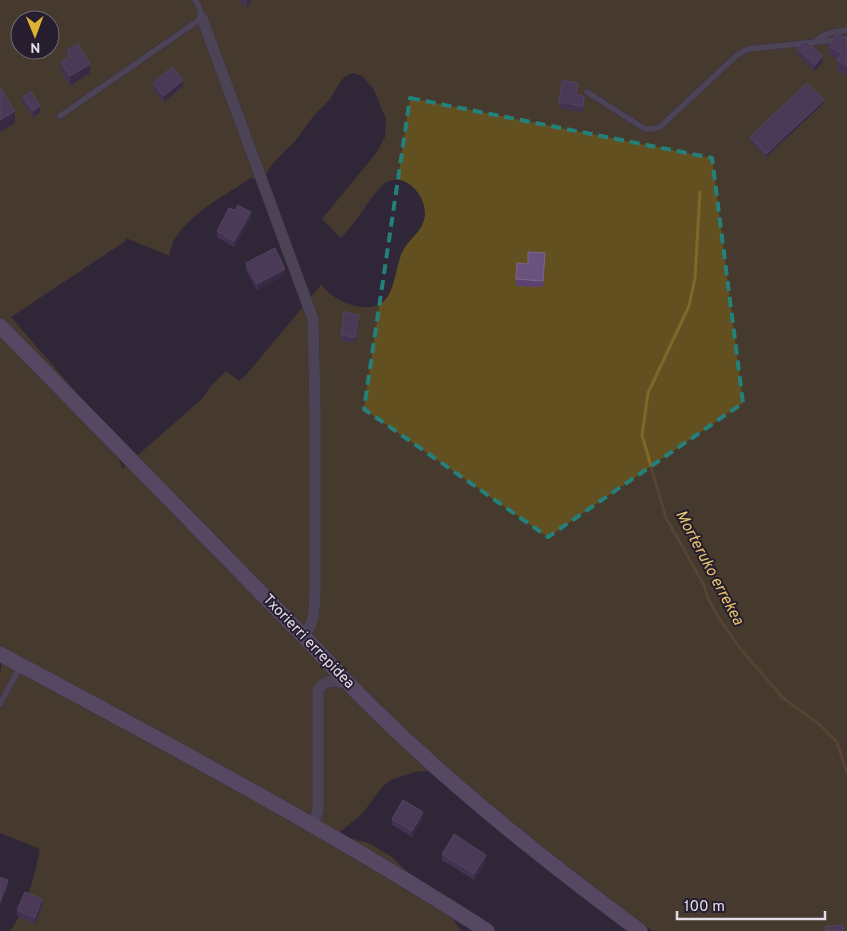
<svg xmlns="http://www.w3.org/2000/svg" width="847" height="931" viewBox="0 0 847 931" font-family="Overpass,sans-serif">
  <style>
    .green { fill: #635021; fill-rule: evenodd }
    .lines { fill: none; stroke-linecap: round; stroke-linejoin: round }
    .stream { stroke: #806829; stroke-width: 3 }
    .lane-casing { stroke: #4d4553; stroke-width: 7 }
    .street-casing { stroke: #4d4553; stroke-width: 12 }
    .secondary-casing { stroke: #4d4553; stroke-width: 16 }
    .lane { stroke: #71677b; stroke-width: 5.5 }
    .street { stroke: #71677b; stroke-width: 11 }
    .secondary { stroke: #867298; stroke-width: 15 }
    .wall { fill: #5c4271 }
    .shaded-wall { fill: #443055 }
    .building { fill: #6a527e; stroke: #7d688e }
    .marked { fill: none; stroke: #24807a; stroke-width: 4; stroke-dasharray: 10 6; stroke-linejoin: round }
    .labels { text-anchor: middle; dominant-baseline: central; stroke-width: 4; stroke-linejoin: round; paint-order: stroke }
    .street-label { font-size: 15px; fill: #e2dde8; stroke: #261d2e }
    .water-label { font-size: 16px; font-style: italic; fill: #eac66c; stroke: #261d2e }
  </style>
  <rect width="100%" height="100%" fill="#302738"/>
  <!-- green -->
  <path class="green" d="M0 0H847V931H653L604 897 560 860 534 842 447 769 415 772 391 780 382 787 362 814 336 835 369 843 392 857 446 910 461 931H10C26 910 35 875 40 849L0 833V676L2 661 0 658ZM20 20H50V50H20ZM353 73 362 76 374 90 386 119 385 137 377 152 322 219 341 238C346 232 352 226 356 220 364 210 376 188 387 182 409 171 430 202 424 220 421 233 407 240 401 255 392 280 395 314 356 306 341 303 332 296 321 285L246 375 239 381 226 371 210 387 203 398 122 469 119 459V442L11 317 124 242 126 238 170 256C170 224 227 194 251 178L263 180C271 163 283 153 295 141 302 133 307 123 314 116 319 110 325 105 330 99 337 89 340 77 353 73Z"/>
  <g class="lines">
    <!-- stream -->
    <path class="stream" d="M700 192 695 278 689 306 648 393 642 435 666 518 704 585 708 598 717 615 739 647 782 697 820 725 837 742 847 773"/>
    <defs>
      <path id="lane" d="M815 42C825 32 834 32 847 30
        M587 92 645 129H652L660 127 737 55 748 49 847 39
        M60 116 202 18 199 6 195 0
        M0 704 20 667"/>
      <path id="street" d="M202 18 313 319 315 409V589C314 606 316 623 303 636
        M313 825 318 811V690C327 678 333 681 347 683"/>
      <path id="secondary" d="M0 326 313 646C410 753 524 845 640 931
        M0 654C164 742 330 830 487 931"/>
    </defs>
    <!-- lane casing -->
    <use href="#lane" class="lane-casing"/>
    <!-- street casing -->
    <use href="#street" class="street-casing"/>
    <!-- secondary casing -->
    <use href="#secondary" class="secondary-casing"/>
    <!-- lane -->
    <use href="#lane" class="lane"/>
    <!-- street -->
    <use href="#street" class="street"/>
    <!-- secondary -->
    <use href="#secondary" class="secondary"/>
  </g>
  <!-- wall -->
  <path class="wall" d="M238 0H252L247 7Z
    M847 39V75L837 70 838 60 829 56V47Z
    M797 48 823 62 815 71 797 54Z
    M67 50 90 73 70 86 61 71V62L67 58Z
    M153 83 183 86 164 102 153 89Z
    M578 89 577 95 584 102 583 112 559 108V102Z
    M23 97 40 112 33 117 23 103Z
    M824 103 766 157 750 140V137Z
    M251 218 234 247 217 237V231Z
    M545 253 543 287 516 286V279L528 264Z
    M246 263 285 275 257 290 246 270Z
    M359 321 355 343 341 341V335Z
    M392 819H423L412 837 392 825Z
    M442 854 486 861 474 880 442 860Z
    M42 905 35 924 17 916V910Z"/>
  <!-- shaded-wall -->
  <path class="shaded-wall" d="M247 0H252L247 7Z
    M823 56V62L815 71V65Z
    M90 64V73L70 86V76Z
    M183 80V86L164 102V96Z
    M824 100V103L766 157V154Z
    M40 106V112L33 117V111Z
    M15 111V123L0 132V120Z
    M251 212V218L234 247V241Z
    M285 269V275L257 290V284Z
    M359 315V321L355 343V337Z
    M423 812V819L412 837V831Z
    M486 855V861L474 880V874Z
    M8 880V886L0 908V902Z
    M42 899V905L35 924V918Z"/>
  <!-- building -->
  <path class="building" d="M840 35 847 39V65L837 61 841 53 829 47 834 36Z
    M802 42H807L823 56 815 65 797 48Z
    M78 44 90 64 70 76 61 62 70 56 67 50Z
    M172 67 183 80 164 96 153 83Z
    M562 80 578 83 576 94 584 96 583 106 559 102Z
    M807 83 824 100 766 154 750 137Z
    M0 87 15 111 0 120Z
    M31 92 40 106 33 111 23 97Z
    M238 205 251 212 234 241 217 231 229 208 235 210Z
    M275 248 285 269 257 284 246 263Z
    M528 252 545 253 543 281 516 279 517 263 528 264Z
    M344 312 359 315 355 337 341 335Z
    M403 800 423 812 412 831 392 819Z
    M454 834 486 855 474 874 442 854Z
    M0 877 8 880 0 902Z
    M25 892 42 899 35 918 17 910Z
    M843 925V931H826V926Z"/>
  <!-- marked area -->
  <path d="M0 0H847V931H0ZM410 98 712 158 743 403 548 537 364 409Z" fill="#302738" fill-opacity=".55" fill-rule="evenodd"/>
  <path class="marked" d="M410 98 712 158 743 403 548 537 364 409Z"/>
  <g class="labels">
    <!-- street labels -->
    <g class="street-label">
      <text transform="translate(308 642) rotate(46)">Txorierri errepidea</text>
    </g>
    <!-- water labels -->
    <g class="water-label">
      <text transform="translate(709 568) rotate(62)">Morteruko errekea</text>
    </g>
  </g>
  <!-- north arrow -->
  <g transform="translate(35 35) rotate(179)"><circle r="24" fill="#261d2e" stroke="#716a78"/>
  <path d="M0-4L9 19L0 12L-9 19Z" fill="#ddb133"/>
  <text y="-8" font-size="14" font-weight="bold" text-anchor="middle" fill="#e2dde8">N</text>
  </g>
  <!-- scale -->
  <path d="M677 911v8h148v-8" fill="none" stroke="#e2dde8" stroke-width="2.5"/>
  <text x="684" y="911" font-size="15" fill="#e2dde8" stroke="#261d2e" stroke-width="4" paint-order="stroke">100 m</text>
</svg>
